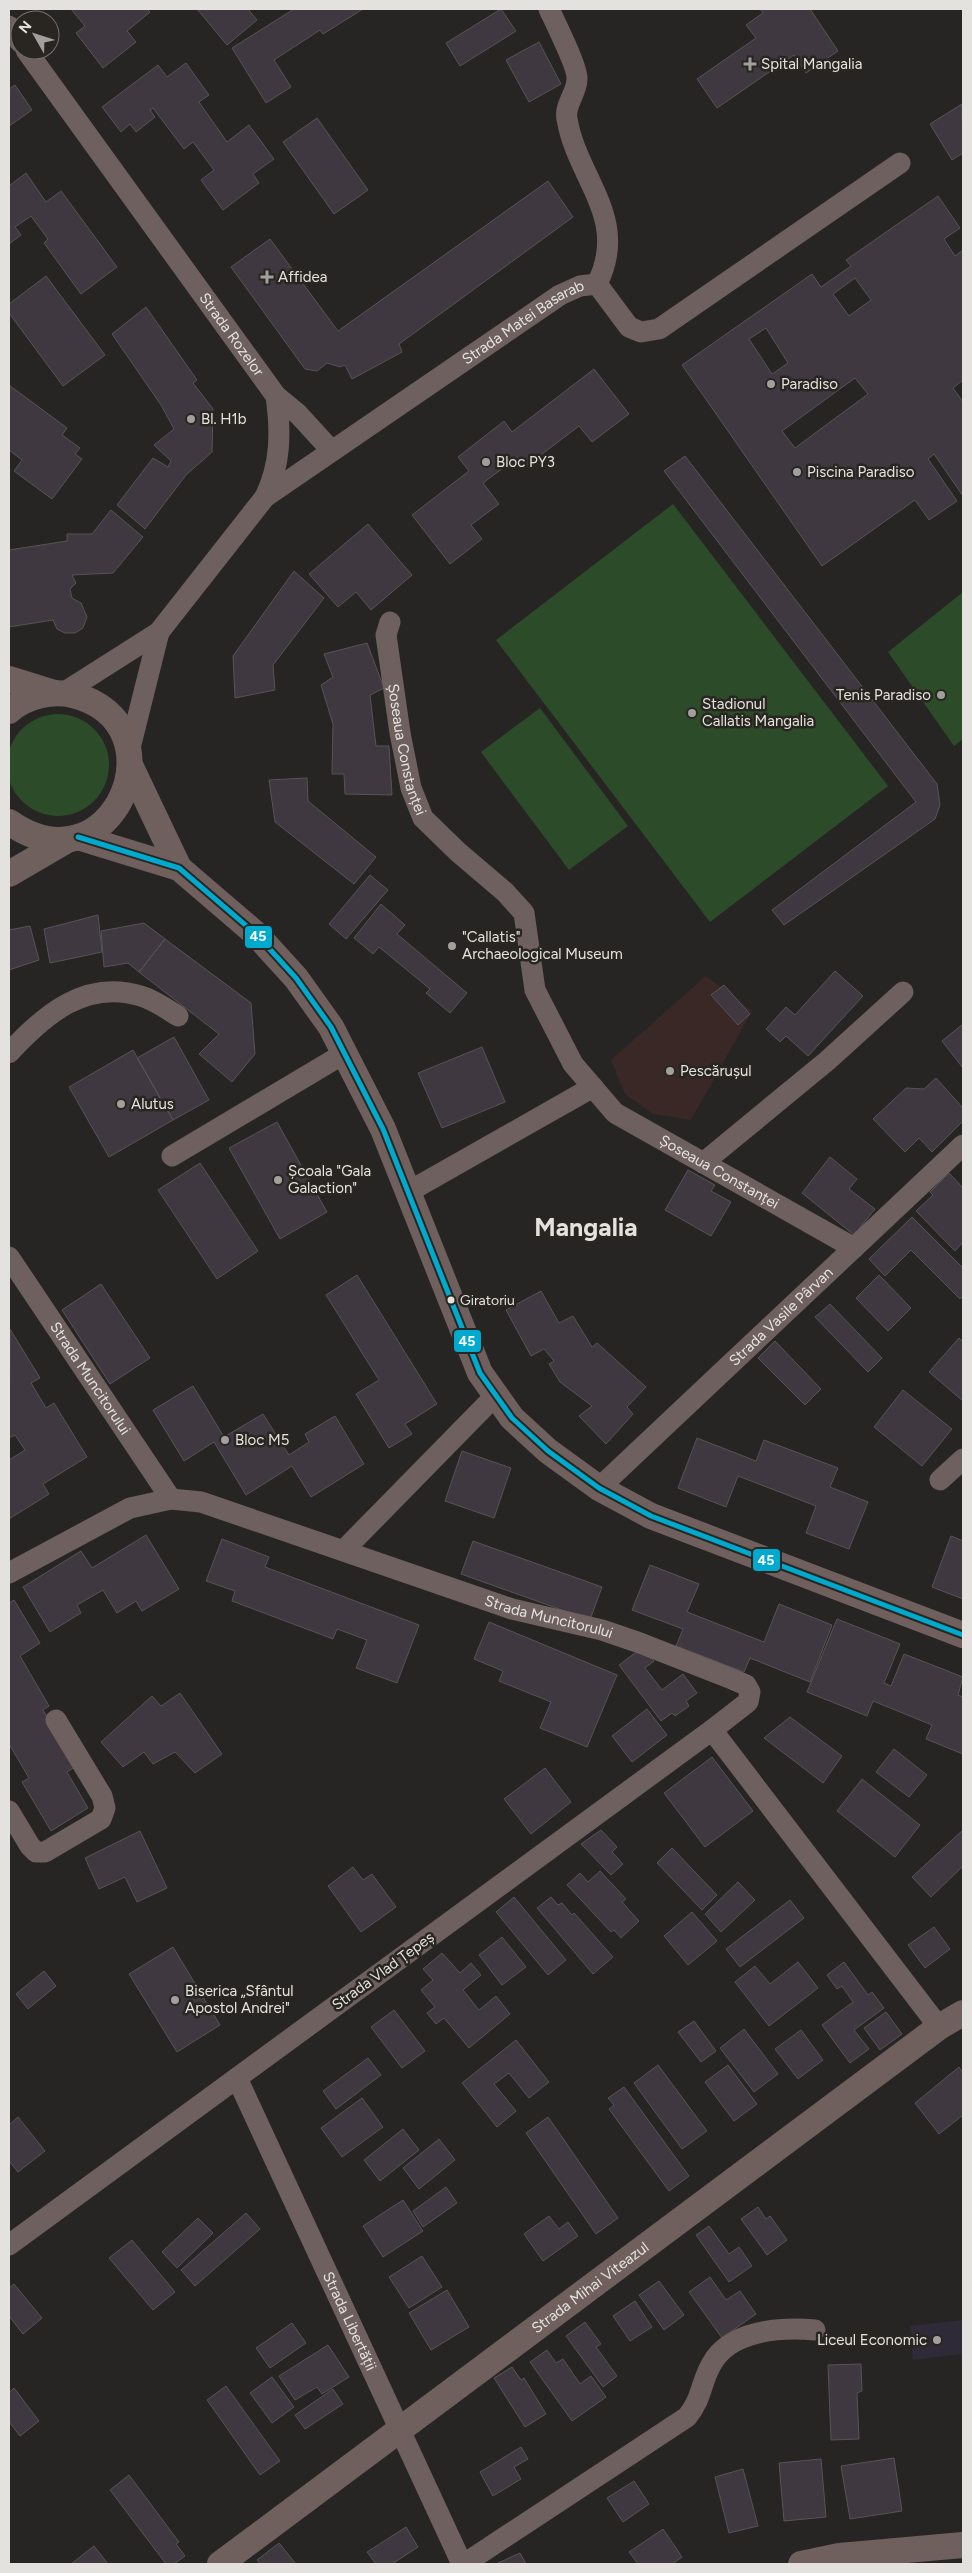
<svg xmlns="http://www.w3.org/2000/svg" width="972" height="2573" viewBox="0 0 972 2573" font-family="Figtree,sans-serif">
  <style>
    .commercial { fill: #392825 }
    .education { fill: #2f2a38 }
    .green { fill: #2c4b28 }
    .building { fill: #403840; stroke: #565454; fill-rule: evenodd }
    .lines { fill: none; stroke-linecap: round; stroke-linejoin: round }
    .minor { stroke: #6e605e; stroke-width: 21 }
    .major { stroke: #6f605e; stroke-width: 26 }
    .bus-1-casing { stroke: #292621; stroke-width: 9 }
    .bus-1 { stroke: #00a9ce; stroke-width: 5 }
    .poi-dot { fill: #a2a09d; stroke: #292621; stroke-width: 2 }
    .bus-dot { fill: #e4e2de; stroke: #292621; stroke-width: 2 }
    .labels { text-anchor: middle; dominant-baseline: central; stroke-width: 5; stroke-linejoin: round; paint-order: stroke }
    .bus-label { font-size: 14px; fill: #e4e2de; stroke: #292621; text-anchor: start }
    .poi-label { font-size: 15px; fill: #e4e2de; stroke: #292621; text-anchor: start }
    .street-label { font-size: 15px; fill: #e4e2de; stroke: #292621 }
    .town-label { font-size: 25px; font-weight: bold; fill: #e4e2de; stroke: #292621 }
    .line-badge { stroke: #292621; stroke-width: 2 }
    .badge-label { font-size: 14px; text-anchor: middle; font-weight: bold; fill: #fff }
  </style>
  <rect width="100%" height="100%" fill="#272523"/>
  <!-- commercial -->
  <path class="commercial" d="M706 976 752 1011 691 1120 653 1114 625 1094 611 1060Z"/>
  <!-- education -->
  <path class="education" d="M963 2320V2373L961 2354 913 2360 910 2326Z"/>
  <!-- green -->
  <path class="green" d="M673 504 888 786 710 922 496 640Z
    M963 592V739L954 746 888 652Z
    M540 708 628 826 569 870 481 752Z
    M7 765a51 51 0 1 1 102 0a51 51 0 1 1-102 0Z"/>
  <!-- building -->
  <path class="building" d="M71 9H147L150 12 127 31 136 42 103 68 76 33 85 26Z
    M197 9H248L257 20 227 45Z
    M294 9H363L323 34 320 30 274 60 291 87 266 103 232 48Z
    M501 9 516 31 460 66 446 43Z
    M760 9H810L838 51 806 73 794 55 717 108 697 79 756 38 746 25 763 13Z
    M539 42 561 84 529 102 506 60Z
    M186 63 209 95 199 102 227 142 249 125 274 159 253 174 259 183 223 210 201 180 214 170 193 142 184 149 153 108 150 110 155 117 136 132 130 124 121 132 102 107 158 65 167 77Z
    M15 85 32 110 9 126V89Z
    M962 104 963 153 952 160 930 124Z
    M317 118 368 190 334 214 283 142Z
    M26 173 46 202 61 191 117 267 81 294 44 243 48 239 31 216 15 227 21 235 9 244V186Z
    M548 181 573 217 399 344 402 352 352 379 345 365 340 367 327 363 317 371 305 369 231 267 270 239 338 331Z
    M938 196 960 228 944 239 955 256 963 250V380L953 388 963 402V496L934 454 928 459 957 501 929 520 915 500 822 566 682 365 812 274 821 287 851 266 846 260ZM855 278 871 300 849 316 833 294ZM766 328 788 363 772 374 749 339ZM855 378 868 394 795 448 782 431Z
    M46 276 105 355 63 386 9 313V304Z
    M146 307 197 380 193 383 213 409 212 452 186 475 145 529 117 505 153 458 168 467 171 461 154 445 174 429 161 405 112 334Z
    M594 369 629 414 592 442 579 426 525 467 518 457 483 483 499 504 471 525 482 539 450 564 412 515 469 471 458 457 504 421 512 432Z
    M9 385 67 428 62 435 80 448 75 454 82 459 52 499 14 471 22 460 9 450Z
    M685 456 937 784 940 805 935 819 784 925 772 910 916 802 664 471Z
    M111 510 143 537 113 573 72 575 76 583 70 589 72 598 81 603 87 617 83 628 75 633H65L57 629 53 620 9 627V550L67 541V534H92Z
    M368 524 412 575 371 610 356 592 338 607 309 574Z
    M294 571 324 598 273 665 275 690 235 698 233 656Z
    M367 643 384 688 370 695 376 746H389L392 795 345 794 344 774H332L333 724 321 685 333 677 324 654Z
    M307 778 308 801 376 857 354 884 275 822 269 780Z
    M370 875 388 890 346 939 329 924Z
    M381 904 405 925 397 934 467 993 450 1013 426 993 430 989 379 947 373 954 354 938Z
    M98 915 102 952 50 963 44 929Z
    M144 923 165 939 139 972 128 963 104 967 101 931Z
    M30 926 39 960 9 970V930Z
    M165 939 251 1003 255 1054 232 1082 199 1054 219 1034 139 972Z
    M835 971 863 996 808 1056 786 1036 780 1042 766 1029 786 1007 795 1015Z
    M724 985 750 1014 738 1025 711 995Z
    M963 1024V1068L942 1041Z
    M174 1037 209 1100 173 1120 137 1058Z
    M482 1047 505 1102 442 1128 418 1073Z
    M133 1050 173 1120 109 1157 69 1087Z
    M936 1078 963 1108V1121L932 1152 919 1138 905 1152 873 1119 906 1088 924 1089Z
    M277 1122 327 1212 280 1239 229 1148Z
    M830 1157 857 1179 849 1189 875 1209 854 1235 802 1193Z
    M200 1163 258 1251 217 1279 158 1190Z
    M688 1170 715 1185 711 1191 731 1202 711 1236 665 1210Z
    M949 1173 963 1188V1242L955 1251 916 1211 933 1195 930 1192Z
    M912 1217 963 1268V1296L960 1299 911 1250 885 1276 869 1259Z
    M357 1275 437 1404 405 1424 412 1434 389 1448 356 1394 379 1380 326 1295Z
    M879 1275 911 1308 888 1331 856 1298Z
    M101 1284 150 1358 110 1384 62 1310Z
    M541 1291 559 1323 573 1316 592 1347 597 1343 646 1387 627 1407 633 1414 606 1444 579 1416 592 1406 560 1382 549 1364 554 1361 544 1349 531 1356 506 1310Z
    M830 1304 882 1358 868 1372 815 1317Z
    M10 1329 40 1378 31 1383 46 1408 54 1403 87 1457 43 1484 49 1494 9 1519V1460L25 1450 15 1435 9 1438Z
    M959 1338 963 1342V1401L929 1372Z
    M775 1341 821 1389 805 1405 758 1358Z
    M193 1386 224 1437 263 1414 289 1455 309 1442 305 1434 335 1416 364 1464 311 1497 292 1466 246 1495 214 1442 184 1461 153 1410Z
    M903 1390 952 1429 922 1466 874 1427Z
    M697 1438 756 1461 764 1440 838 1468 830 1487 868 1502 849 1549 806 1533 816 1506 738 1476 726 1507 678 1488Z
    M462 1451 511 1468 494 1518 445 1501Z
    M146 1535 179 1589 142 1611 136 1601 117 1613 103 1590 77 1605 81 1613 50 1632 23 1587 81 1551 92 1568Z
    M951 1536 963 1541V1599L932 1587Z
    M222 1539 269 1557 265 1567 419 1625 397 1683 356 1668 367 1640 337 1629 333 1639 232 1601 235 1591 206 1581Z
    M473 1541 602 1587 590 1620 461 1574Z
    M650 1565 699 1584 687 1612 764 1642 779 1604 832 1625 810 1682 750 1658 744 1672 676 1646 683 1629 632 1610Z
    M14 1600 40 1643 20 1656 49 1706 43 1710 76 1766 67 1772 88 1808 51 1831 22 1782 29 1778 9 1744V1603Z
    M837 1619 900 1644 884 1683 891 1686 904 1654 963 1677 958 1695 963 1697V1754L926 1739 932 1725 873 1701 867 1716 807 1692Z
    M489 1622 617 1675 587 1747 540 1728 551 1702 499 1681 503 1671 474 1659Z
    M643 1647 654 1661 645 1668 662 1690 683 1674 697 1693 686 1701 689 1706 675 1716 672 1713 661 1721 619 1665Z
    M180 1693 222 1754 195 1773 175 1752 153 1764 144 1752 123 1767 101 1742 152 1696 161 1706Z
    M647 1709 667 1735 632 1762 612 1736Z
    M790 1717 842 1756 823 1783 764 1738Z
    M894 1749 927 1775 909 1797 876 1772Z
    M712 1757 753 1811 705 1847 664 1793Z
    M545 1768 571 1802 531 1834 504 1799Z
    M862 1779 920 1825 895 1857 837 1811Z
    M601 1830 617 1847 612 1852 623 1864 611 1875 581 1844Z
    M963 1830V1866L931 1897 912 1877Z
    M140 1831 167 1888 137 1902 125 1877 99 1889 85 1858Z
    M672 1848 717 1895 702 1910 657 1863Z
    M353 1867 363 1880 372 1874 396 1907 361 1932 328 1886Z
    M600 1871 626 1899 622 1902 639 1921 621 1938 614 1930 611 1932 567 1885 580 1873 588 1882Z
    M738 1882 755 1900 721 1932 705 1914Z
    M514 1897 566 1960 548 1975 496 1912Z
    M551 1897 558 1905 562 1903 572 1915 574 1913 613 1957 593 1974 537 1908Z
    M790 1900 804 1918 740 1967 726 1949Z
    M692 1912 717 1941 688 1965 664 1936Z
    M934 1927 950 1949 925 1968 908 1945Z
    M502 1937 526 1967 502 1985 479 1955Z
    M173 1947 220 2025 177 2052 129 1974Z
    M442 1953 460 1973 471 1963 481 1975 463 1990 479 2010 496 1996 510 2014 469 2048 444 2018 436 2024 427 2013 435 2007 421 1990 433 1980 423 1969Z
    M798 1962 818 1988 769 2026 735 1982 755 1966 770 1984Z
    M844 1962 868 1995 872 1992 884 2008 854 2030 869 2049 850 2063 822 2025 853 2002 842 1986 837 1989 827 1975Z
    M44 1971 56 1986 28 2009 16 1994Z
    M394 2010 425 2051 402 2068 371 2027Z
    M886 2012 902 2034 880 2050 864 2028Z
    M694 2021 716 2051 701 2062 678 2032Z
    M744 2029 778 2074 754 2092 720 2048Z
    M801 2030 823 2060 798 2079 775 2049Z
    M516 2040 549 2082 529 2098 509 2073 494 2084 516 2111 497 2127 462 2083Z
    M368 2058 381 2075 336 2109 323 2091Z
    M658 2065 707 2131 682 2149 634 2083Z
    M728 2065 757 2104 734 2121 705 2082Z
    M959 2067 963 2073V2115L939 2134 915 2103Z
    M624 2087 689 2176 669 2191 609 2109 614 2105 608 2098Z
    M362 2098 383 2127 342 2157 321 2128Z
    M18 2117 45 2151 18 2172 9 2161V2125Z
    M548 2117 618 2218 596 2234 526 2133Z
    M403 2129 419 2150 380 2181 364 2160Z
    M439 2139 455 2160 419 2189 403 2168Z
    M446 2187 457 2203 423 2227 413 2211Z
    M403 2200 423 2231 383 2257 363 2226Z
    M758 2207 766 2219 770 2216 787 2240 767 2255 741 2219Z
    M246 2213 260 2229 195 2286 181 2270Z
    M549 2216 559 2229 568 2222 578 2236 543 2261 524 2234Z
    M198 2218 213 2233 177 2268 162 2252Z
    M709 2226 729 2254 739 2247 752 2266 729 2282 696 2235Z
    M132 2240 175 2292 153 2310 109 2258Z
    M422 2256 442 2287 409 2308 389 2277Z
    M710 2277 726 2300 740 2291 756 2314 722 2338 689 2292Z
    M659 2281 684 2315 664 2330 639 2295Z
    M14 2284 42 2318 23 2334 9 2316V2288Z
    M447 2290 469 2327 431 2350 409 2313Z
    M635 2301 652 2327 630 2341 613 2316Z
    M585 2322 601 2344 596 2347 617 2376 603 2387 566 2336Z
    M292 2323 306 2343 270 2368 256 2348Z
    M328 2345 349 2377 322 2394 317 2387 295 2400 279 2376Z
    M547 2350 556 2363 563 2359 580 2384 591 2376 606 2397 572 2421 530 2362Z
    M861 2364 862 2391 857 2393 859 2439 831 2440 828 2365Z
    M512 2367 521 2380 524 2378 546 2414 525 2427 494 2378Z
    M272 2377 294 2407 272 2423 250 2393Z
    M226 2386 280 2461 260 2475 207 2400Z
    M14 2388 39 2421 20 2436 9 2422V2393Z
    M333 2389 343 2404 305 2429 295 2415Z
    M521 2447 528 2459 514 2467 521 2479 493 2496 480 2472Z
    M894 2458 902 2511 850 2519 841 2466Z
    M821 2459 826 2517 784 2521 779 2463Z
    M743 2469 758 2526 729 2533 715 2477Z
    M129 2475 179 2542 176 2544 185 2556 174 2564H166L110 2490Z
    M634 2481 649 2504 623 2522 607 2498Z
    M406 2527 418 2547 392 2564H376L367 2552Z
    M663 2529 682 2557 672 2564H638L629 2552Z
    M279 2543 296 2564H260L257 2560Z
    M94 2546 108 2564H71Z
    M520 2553 526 2564H496Z"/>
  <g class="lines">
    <!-- minor -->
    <g class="minor">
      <path d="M549 9C555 22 578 68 577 79 577 93 564 105 567 119 577 179 630 218 597 284"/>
      <path d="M9 26 20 42"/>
      <path id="s1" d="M26 50 276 396C281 432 281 464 265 497L159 632 63 693"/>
      <path d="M276 396 298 414 331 450"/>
      <path id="s2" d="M265 497 560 295 580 286 597 284 629 327 641 332 659 329 900 163"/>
      <path id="s3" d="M390 622 386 635 400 733 411 788 423 818 458 852 505 892 524 913 535 990 573 1064 615 1113 854 1248"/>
      <path d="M129 752 159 632"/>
      <path d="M9 1053C44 1015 85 979 141 996 154 1000 167 1009 178 1016"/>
      <path d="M172 1156 345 1053"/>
      <path d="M703 1163 827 1061 903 992"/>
      <path d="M408 1192 593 1087"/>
      <path id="s4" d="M9 1257 171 1499"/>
      <path d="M940 1480 963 1459"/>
      <path id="s5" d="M599 1488 963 1145"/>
      <path d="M344 1550 495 1396"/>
      <path id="s6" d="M9 1573 130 1508 171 1499 201 1502 512 1609 602 1630 640 1643 732 1679 746 1685 750 1692 748 1702 712 1730 9 2245"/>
      <path d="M712 1730 939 2027"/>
      <path d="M9 1811 30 1846 36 1852H45L101 1819 105 1808 102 1796 56 1720"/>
      <path id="s7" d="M237 2078 462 2564"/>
      <path d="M464 2564 687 2417C702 2399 700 2385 711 2365 729 2330 781 2327 815 2330"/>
    </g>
    <!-- major -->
    <g class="major">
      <path d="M9 679 54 693"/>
      <path d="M9 711C25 696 52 690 73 695 185 723 113 895 9 822"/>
      <path d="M130 765 179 868"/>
      <path d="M78 837 179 868 256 934 296 978 331 1027 383 1129 480 1373 512 1418 548 1451 599 1488 651 1516 963 1635"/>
      <path d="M9 874 69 839"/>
      <path id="s8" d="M220 2564 939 2027 963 2013"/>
      <path d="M801 2564 839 2556 963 2545"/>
    </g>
    <defs>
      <path id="bus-1" d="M78 837 179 868 256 934 296 978 331 1027 383 1129 480 1373 512 1418 548 1451 599 1488 651 1516 963 1635"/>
    </defs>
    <!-- bus-1 casing -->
    <use href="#bus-1" class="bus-1-casing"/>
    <!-- bus-1 -->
    <use href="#bus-1" class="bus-1"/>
  </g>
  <!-- markers -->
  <g class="poi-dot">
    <path d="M747.5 56.5h5v5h5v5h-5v5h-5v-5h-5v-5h5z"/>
    <path d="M264.5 269.5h5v5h5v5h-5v5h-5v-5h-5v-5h5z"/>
    <circle cx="771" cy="384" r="5"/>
    <circle cx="191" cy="419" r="5"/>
    <circle cx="486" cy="462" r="5"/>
    <circle cx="797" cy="472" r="5"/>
    <circle cx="941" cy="695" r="5"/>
    <circle cx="692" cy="713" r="5"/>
    <circle cx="452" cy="946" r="5"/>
    <circle cx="670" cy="1071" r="5"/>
    <circle cx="121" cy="1104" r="5"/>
    <circle cx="278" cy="1180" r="5"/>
    <circle cx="225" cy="1440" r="5"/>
    <circle cx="175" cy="2000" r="5"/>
    <circle cx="937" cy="2340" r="5"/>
  </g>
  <circle class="bus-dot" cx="451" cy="1300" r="4.5"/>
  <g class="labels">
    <!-- bus labels -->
    <g class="bus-label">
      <text x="460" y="1300">Giratoriu</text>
    </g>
    <!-- poi labels -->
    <g class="poi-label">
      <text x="761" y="64">Spital Mangalia</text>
      <text x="278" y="277">Affidea</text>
      <text x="781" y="384">Paradiso</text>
      <text x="201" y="419">Bl. H1b</text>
      <text x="496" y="462">Bloc PY3</text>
      <text x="807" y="472">Piscina Paradiso</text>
      <text x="931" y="695" text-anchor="end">Tenis Paradiso</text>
      <text x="702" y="704">Stadionul<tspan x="702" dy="17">Callatis Mangalia</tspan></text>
      <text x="462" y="937">"Callatis"<tspan x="462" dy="17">Archaeological Museum</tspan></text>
      <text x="680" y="1071">Pescărușul</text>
      <text x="131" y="1104">Alutus</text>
      <text x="288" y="1171">Școala "Gala<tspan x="288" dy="17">Galaction"</tspan></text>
      <text x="235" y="1440">Bloc M5</text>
      <text x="185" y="1991">Biserica „Sfântul<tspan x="185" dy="17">Apostol Andrei"</tspan></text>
      <text x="927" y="2340" text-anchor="end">Liceul Economic</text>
    </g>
    <!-- street labels -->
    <g class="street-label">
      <text stroke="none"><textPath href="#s2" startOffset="312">Strada Matei Basarab</textPath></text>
      <text stroke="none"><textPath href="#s1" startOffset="351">Strada Rozelor</textPath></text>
      <text stroke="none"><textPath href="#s3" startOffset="130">Șoseaua Constanței</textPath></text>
      <text stroke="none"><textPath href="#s3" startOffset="685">Șoseaua Constanței</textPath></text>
      <text stroke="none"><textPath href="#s5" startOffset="250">Strada Vasile Pârvan</textPath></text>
      <text stroke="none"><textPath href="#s4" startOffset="146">Strada Muncitorului</textPath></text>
      <text stroke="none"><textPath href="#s6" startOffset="576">Strada Muncitorului</textPath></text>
      <text transform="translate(383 1971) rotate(-36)">Strada Vlad Țepeș</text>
      <text stroke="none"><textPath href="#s8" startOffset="462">Strada Mihai Viteazul</textPath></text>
      <text stroke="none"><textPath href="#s7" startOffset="268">Strada Libertății</textPath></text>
    </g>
    <!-- town labels -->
    <g class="town-label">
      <text x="586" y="1227">Mangalia</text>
    </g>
  </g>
  <g class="line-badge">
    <rect x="244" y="925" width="29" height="24" rx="5" fill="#00a9ce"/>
    <rect x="453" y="1329" width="29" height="24" rx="5" fill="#00a9ce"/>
    <rect x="752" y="1548" width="29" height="24" rx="5" fill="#00a9ce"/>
  </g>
  <g class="badge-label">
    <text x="258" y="941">45</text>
    <text x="467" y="1346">45</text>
    <text x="766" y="1565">45</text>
  </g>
  <!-- border -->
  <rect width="972" height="2573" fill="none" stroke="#e4e2de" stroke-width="20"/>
  <!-- north arrow -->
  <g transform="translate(35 35) rotate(309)"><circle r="24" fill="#292621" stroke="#74716d"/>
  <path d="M0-4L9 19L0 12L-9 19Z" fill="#a2a09d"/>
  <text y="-8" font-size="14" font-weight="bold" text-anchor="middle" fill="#e4e2de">N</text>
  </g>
</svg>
